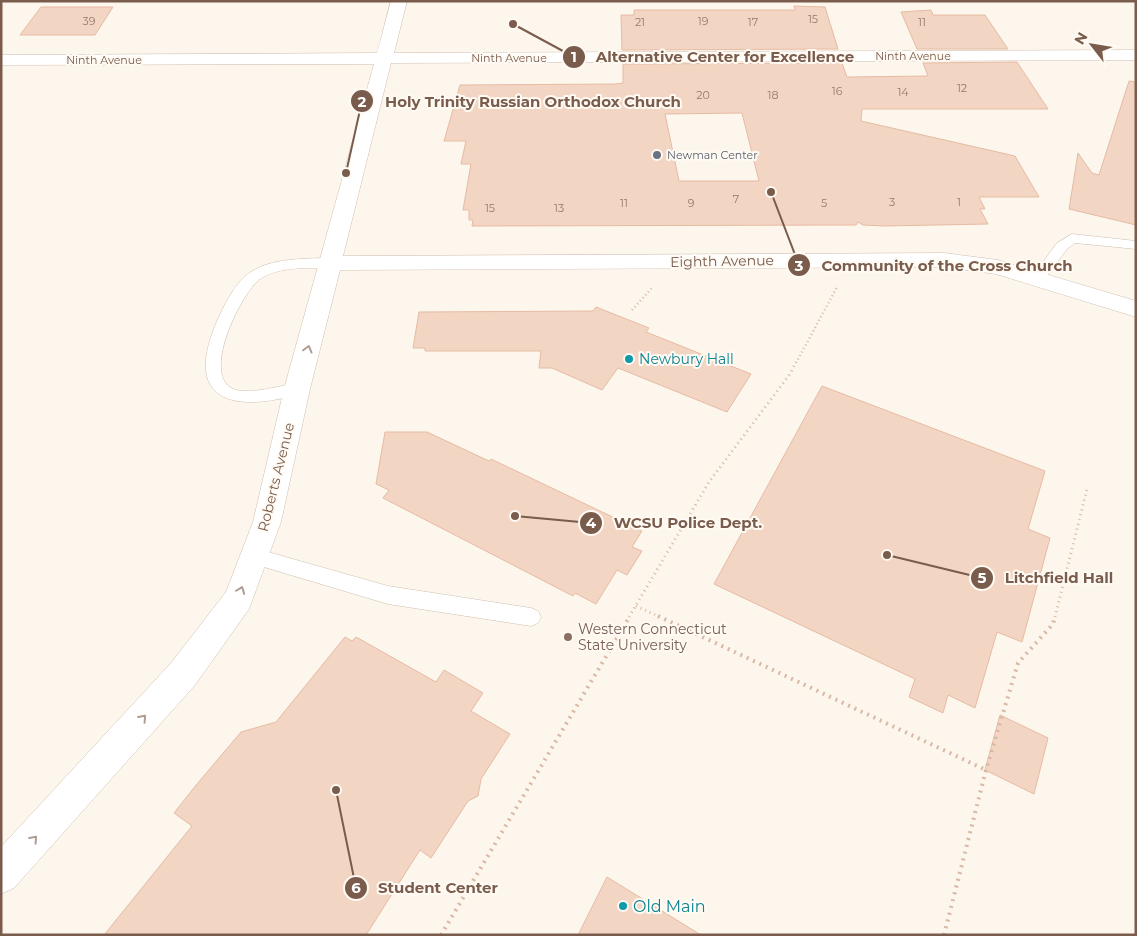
<svg xmlns="http://www.w3.org/2000/svg" width="1137" height="936" viewBox="0 0 1137 936" font-family="Montserrat,sans-serif">
  <style>
    .building { fill: #f3d5c3; stroke: #e6bba3; fill-rule: evenodd }
    .lines { fill: none; stroke-linecap: round; stroke-linejoin: round }
    .service-casing { stroke: #d1beb0; stroke-width: 1 }
    .minor-casing { stroke: #d1beb0; stroke-width: 1 }
    .path-far2 { stroke: #d9b8a5; stroke-width: 2.5; stroke-dasharray: 1 3; stroke-linecap: butt }
    .path-far1 { stroke: #d9b8a5; stroke-width: 3; stroke-dasharray: 1 4; stroke-linecap: butt }
    .path { stroke: #d9b8a5; stroke-width: 4; stroke-dasharray: 2 5; stroke-linecap: butt }
    .service { fill: #fff; fill-rule: evenodd }
    .minor { fill: #fff; fill-rule: evenodd }
    .oneway { stroke: #af9d94 }
    .worship-dot { fill: #6b7280; stroke: #fffaf3; stroke-width: 2 }
    .culture-dot { fill: #0f9aa8; stroke: #fffaf3; stroke-width: 2 }
    .education-dot { fill: #8d6e63; stroke: #fffaf3; stroke-width: 2 }
    .labels { text-anchor: middle; dominant-baseline: central; stroke-width: 4; stroke-linejoin: round; paint-order: stroke }
    .number-label { font-size: 11px; fill: #987a6a }
    .far-street-label { font-size: 11px; fill: #7a5c4d; stroke: #fffaf3 }
    .far-worship-label { font-size: 11px; fill: #5b616d; stroke: #fffaf3; text-anchor: start }
    .street-label { font-size: 14px; fill: #7a5c4d; stroke: #fffaf3 }
    .culture-label { font-size: 14px; fill: #0d838f; stroke: #fffaf3; text-anchor: start }
    .education-label { font-size: 14px; fill: #785e54; stroke: #fffaf3; text-anchor: start }
    .near-culture-label { font-size: 16px; fill: #0d838f; stroke: #fffaf3; text-anchor: start }
    .leader { fill: none; stroke: #7a5c4d; stroke-width: 2 }
    .callout-dot { fill: #7a5c4d; stroke: #fffaf3; stroke-width: 2 }
    .mark-label { font-size: 15px; text-anchor: middle; font-weight: bold; fill: #fff }
    .callout-label { font-size: 15px; text-anchor: middle; font-weight: bold; fill: #7a5c4d; stroke: #fffaf3; stroke-width: 4; stroke-linejoin: round; paint-order: stroke }
  </style>
  <rect width="100%" height="100%" fill="#fdf6ec"/>
  <!-- building -->
  <path class="building" d="M794 6 825 7 838 49 622 50 621 15H634V10H795Z
    M41 7H113L95 35H20Z
    M931 10 933 15H985L1008 49H917L901 12Z
    M1017 62 1048 109H862L861 121 1015 156 1039 197H979L985 209H980L988 224 885 226 863 225 858 222 856 225 472 226 473 220H469V210H463L471 164H461L466 141H444L460 85 616 84 623 83V64L842 63 847 77 928 76 923 63ZM742 113 759 181H679L665 114Z
    M1129 81 1136 82V225L1069 209 1078 153 1092 173 1099 175Z
    M596 307 649 328 646 332 751 374 727 412 618 368 602 390 552 368H539L541 351H425V348H413L419 312 593 311Z
    M822 386 1045 471 1028 529 1050 538 1022 642 997 632 975 708 948 695 943 713 909 697 915 679 714 584Z
    M385 432H427L489 461 491 459 642 531 632 547 642 551 627 575 617 570 596 604 575 593 573 596 383 498 389 490 376 484Z
    M345 637 352 641 356 637 436 682 444 670 483 693 471 711 510 734 481 779 478 796 468 801 431 858 420 850 366 935H104L192 826 174 813 197 784 241 732 276 722Z
    M1000 715 1048 738 1034 794 985 770Z
    M607 877 701 935H578Z"/>
  <g class="lines">
    <defs>
      <path id="service" d="M1072 234 1136 241V249L1075 243 1067 249 1043 281H1033L1031 278 1057 243Z
        M322 258 336 260 338 263 331 268C309 268 279 266 260 279 241 293 198 379 236 390 254 394 279 386 297 383L303 385 305 389 303 393C233 414 181 402 218 319 225 303 236 281 251 272 270 259 299 259 322 258Z
        M254 548 388 586 531 608 538 611 541 617 538 623 531 626 388 604 247 562 245 556 247 550Z"/>
      <path id="minor" d="M391 1H407L394 53 1136 50V60L391 63 343 256 944 253 998 260 1136 301V317L996 274 944 267 340 270 310 389 281 522 249 609 195 685 14 888 1 894V847L171 663 226 592 253 522 284 389 374 64 1 65V55L377 53Z"/>
    </defs>
    <!-- service casing -->
    <use href="#service" class="service-casing"/>
    <!-- minor casing -->
    <use href="#minor" class="minor-casing"/>
    <!-- path-far2 -->
    <path class="path-far2" d="M632 310 652 288
      M796 363 837 287"/>
    <!-- path-far1 -->
    <path class="path-far1" d="M636 606 660 617
      M629 617 709 482 790 374 796 362
      M1055 617 1087 489"/>
    <!-- path -->
    <path class="path" d="M658 616 986 770
      M441 935 630 616
      M944 935 986 770 1018 663 1053 624 1055 616"/>
    <!-- service -->
    <use href="#service" class="service"/>
    <!-- minor -->
    <use href="#minor" class="minor"/>
  </g>
  <!-- one-way arrows -->
  <defs><path id="oneway-chevron" d="M-2-3.5L2.5 0L-2 3.5" fill="none" stroke-width="1.6" stroke-linecap="round" stroke-linejoin="round" transform="scale(1.25)"/></defs>
  <g class="oneway">
    <use href="#oneway-chevron" transform="translate(308 349) rotate(-75)"/>
    <use href="#oneway-chevron" transform="translate(241 590) rotate(-69)"/>
    <use href="#oneway-chevron" transform="translate(143 718) rotate(-48)"/>
    <use href="#oneway-chevron" transform="translate(34 839) rotate(-48)"/>
  </g>
  <!-- markers -->
  <circle class="worship-dot" cx="657" cy="155" r="5"/>
  <g class="culture-dot">
    <circle cx="629" cy="359" r="5"/>
    <circle cx="623" cy="906" r="5"/>
  </g>
  <circle class="education-dot" cx="568" cy="637" r="5"/>
  <g class="labels">
    <!-- number labels -->
    <g class="number-label">
      <text x="813" y="19">15</text>
      <text x="89" y="21">39</text>
      <text x="703" y="21">19</text>
      <text x="640" y="22">21</text>
      <text x="753" y="22">17</text>
      <text x="922" y="22">11</text>
      <text x="962" y="88">12</text>
      <text x="837" y="91">16</text>
      <text x="903" y="92">14</text>
      <text x="703" y="95">20</text>
      <text x="773" y="95">18</text>
      <text x="736" y="199">7</text>
      <text x="892" y="202">3</text>
      <text x="959" y="202">1</text>
      <text x="624" y="203">11</text>
      <text x="691" y="203">9</text>
      <text x="824" y="203">5</text>
      <text x="490" y="208">15</text>
      <text x="559" y="208">13</text>
    </g>
    <!-- far-street labels -->
    <g class="far-street-label">
      <text x="913" y="56">Ninth Avenue</text>
      <text x="509" y="58">Ninth Avenue</text>
      <text x="104" y="60">Ninth Avenue</text>
    </g>
    <!-- far-worship labels -->
    <g class="far-worship-label">
      <text x="667" y="155">Newman Center</text>
    </g>
    <!-- street labels -->
    <g class="street-label">
      <text transform="translate(722 261) rotate(-1)">Eighth Avenue</text>
      <text transform="translate(276 477) rotate(-76)">Roberts Avenue</text>
    </g>
    <!-- culture labels -->
    <g class="culture-label">
      <text x="639" y="359">Newbury Hall</text>
    </g>
    <!-- education labels -->
    <g class="education-label">
      <text x="578" y="629">Western Connecticut<tspan x="578" dy="16">State University</tspan></text>
    </g>
    <!-- near-culture labels -->
    <g class="near-culture-label">
      <text x="633" y="906">Old Main</text>
    </g>
  </g>
  <!-- callouts -->
  <path class="leader" d="M513 24L574 57M346 173L362 101M771 192L799 265M515 516L591 523M887 555L982 578M336 790L356 888"/>
  <g class="callout-dot">
    <circle cx="513" cy="24" r="5"/>
    <circle cx="346" cy="173" r="5"/>
    <circle cx="771" cy="192" r="5"/>
    <circle cx="515" cy="516" r="5"/>
    <circle cx="887" cy="555" r="5"/>
    <circle cx="336" cy="790" r="5"/>
    <circle cx="574" cy="57" r="12"/>
    <circle cx="362" cy="101" r="12"/>
    <circle cx="799" cy="265" r="12"/>
    <circle cx="591" cy="523" r="12"/>
    <circle cx="982" cy="578" r="12"/>
    <circle cx="356" cy="888" r="12"/>
  </g>
  <g class="mark-label">
    <text x="574" y="62">1</text>
    <text x="362" y="107">2</text>
    <text x="799" y="271">3</text>
    <text x="591" y="528">4</text>
    <text x="982" y="583">5</text>
    <text x="356" y="893">6</text>
  </g>
  <g class="callout-label">
    <text x="725" y="62">Alternative Center for Excellence</text>
    <text x="533" y="107">Holy Trinity Russian Orthodox Church</text>
    <text x="947" y="271">Community of the Cross Church</text>
    <text x="688" y="528">WCSU Police Dept.</text>
    <text x="1059" y="583">Litchfield Hall</text>
    <text x="438" y="893">Student Center</text>
  </g>
  <!-- border -->
  <rect width="1137" height="936" fill="none" stroke="#7a5c4d" stroke-width="5"/>
  <!-- north arrow -->
  <g transform="translate(1092 45) rotate(301)" stroke="#fffaf3" stroke-width="4" paint-order="stroke">
  <path d="M0-4L9 19L0 12L-9 19Z" fill="#7a5c4d"/>
  <text y="-8" font-size="14" font-weight="bold" text-anchor="middle" fill="#7a5c4d">N</text>
  </g>
</svg>
